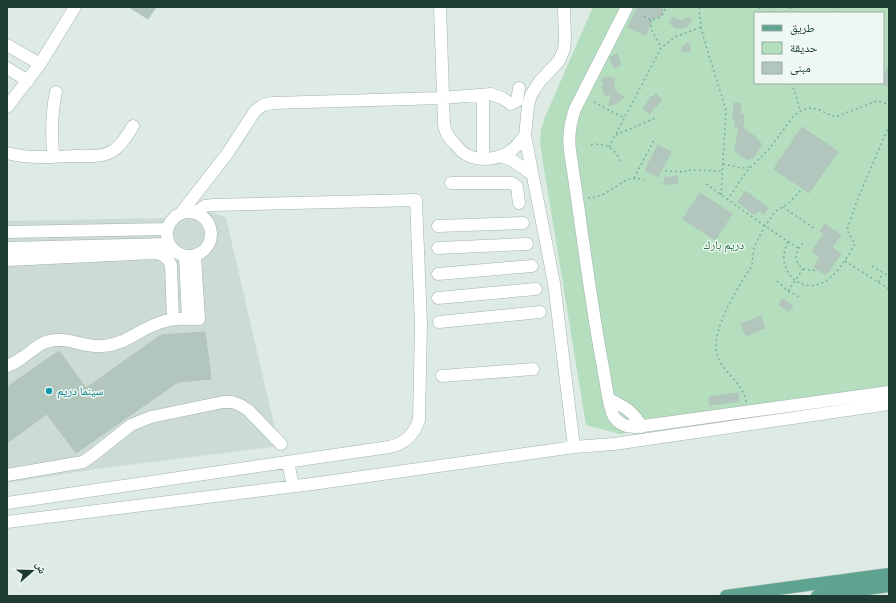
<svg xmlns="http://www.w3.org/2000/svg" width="896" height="603" viewBox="0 0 896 603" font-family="'Archivo Narrow','Noto Naskh Arabic',sans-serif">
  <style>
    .built { fill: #ccdbd3 }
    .green { fill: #b4debe; fill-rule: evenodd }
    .building { fill: #b3c6bd; stroke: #b0c5bc }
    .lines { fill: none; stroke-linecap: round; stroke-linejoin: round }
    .minor-casing { stroke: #a1b3ac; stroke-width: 13 }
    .major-casing { stroke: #c0c8c6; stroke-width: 13 }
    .path { stroke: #7bb19f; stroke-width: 1.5; stroke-dasharray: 2 3; stroke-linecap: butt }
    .minor { stroke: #fff; stroke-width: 12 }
    .major { stroke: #5ea491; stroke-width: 12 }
    .culture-dot { fill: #0f9aa8; stroke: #eef7f2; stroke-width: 1.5 }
    .labels { text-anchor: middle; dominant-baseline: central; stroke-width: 3; stroke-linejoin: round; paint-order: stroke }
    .park-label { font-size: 12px; fill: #257642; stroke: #eef7f2 }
    .culture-label { font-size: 12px; fill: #0d838f; stroke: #eef7f2; text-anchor: start }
  </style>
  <rect width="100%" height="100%" fill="#deebe5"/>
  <!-- built -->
  <path class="built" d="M187 203 226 218 279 446 96 469 7 483V221L166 218Z"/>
  <!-- green -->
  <path class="green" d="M593 7H889V397L620 434 586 425 540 144 541 130 545 117ZM755 13H883V83H755Z"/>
  <!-- building -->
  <path class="building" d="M129 7H156L148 19Z
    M638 7H662L663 10 662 15 653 19 645 35 628 27Z
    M673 17 680 21 684 20 688 17 692 20 686 27 676 28 669 23Z
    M689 43 691 49 688 52 681 50 684 45Z
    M617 54 621 65 614 68 610 57Z
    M889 65V87L881 83H883V79Z
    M607 77 615 79 613 85 616 92 624 97 619 102 608 106 612 94 606 96 602 87 604 84 601 80Z
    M656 94 662 100 649 114 643 109 652 96 653 97Z
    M734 103 741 104 740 114H744L743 127H741L757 138 755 139 762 144 752 159 750 158 748 160 735 151 739 127H735L736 120H733Z
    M802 127 838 152 809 193 774 169Z
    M658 145 671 152 658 177 645 170Z
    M665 177H678L677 184H664Z
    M745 191 768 208 764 214 759 210 755 215 738 202Z
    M700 193 732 214 715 240 683 219Z
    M825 224 841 235 832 247 841 254 826 275 814 267 820 257 812 251 824 234 820 231Z
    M782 299 793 306 789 311 779 305Z
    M761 316 765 328 746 336 741 324Z
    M205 332 211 379 178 382 76 453 47 414 7 443V387L59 351 86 388 161 335Z
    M738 393 739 401 710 405 709 397Z"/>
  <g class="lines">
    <defs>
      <path id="minor" d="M440 7 444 124C445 133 449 139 456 145 459 149 463 153 467 155 481 162 501 159 512 150 517 146 521 140 525 136
        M564 7 565 39 564 49 559 61 540 81 531 95 528 106 525 136 554 283 574 447
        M627 7 575 109C570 123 568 136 570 151 581 221 589 292 602 362 605 375 608 405 613 415 618 424 627 427 636 427L889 392
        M7 45 40 64
        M7 68 28 81
        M483 95V158
        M7 107 40 64 75 7
        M7 153C30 159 52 157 75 156 88 156 102 158 114 150 123 144 128 134 133 126
        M501 156 512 160 532 174
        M53 157C52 135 51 114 56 92
        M451 183H512L517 187 519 203
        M167 234a22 22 0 1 1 44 0a22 22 0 1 1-44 0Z
        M181 213 227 154 255 111 263 105 273 103 442 98 491 94 502 98 511 104 517 101 519 88
        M438 226 523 223
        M7 232 167 229
        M7 248 169 244
        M438 248 527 244
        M185 256 188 319
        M7 260 154 253C163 253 168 258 171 265L173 319
        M438 274 532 266
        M438 298 536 289
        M439 322 540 312
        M7 366C13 364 18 361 23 357 31 352 37 345 46 342 65 335 84 348 103 346 123 345 136 332 154 325 169 318 183 318 199 319L195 256
        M442 376 533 369
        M609 399C623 406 635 412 641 427
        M288 462 293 486
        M7 475 83 462 93 455 131 425 151 417 223 402H232L240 405 248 410 281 444
        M7 503 389 447C405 444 414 435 419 420L421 324 416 200 213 205 205 206 194 213
        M7 522 312 484 574 447 614 444 889 404"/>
      <path id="major" d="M726 596 889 574
        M817 596 889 586"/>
    </defs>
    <!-- minor casing -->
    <use href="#minor" class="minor-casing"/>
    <!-- major casing -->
    <use href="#major" class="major-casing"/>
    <!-- path -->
    <path class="path" d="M699 7 701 27 706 46 726 110 721 195
      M759 7 761 13
      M790 7 794 13
      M769 13 772 7
      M835 13V7
      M644 16C653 23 664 19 665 7
      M650 20 652 31 661 47
      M791 83 796 95 800 111
      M594 102 624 118
      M616 135 655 118
      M591 145C605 142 616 148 620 162
      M609 147 661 48 675 37 701 27
      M723 164 742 168 751 167
      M665 171 685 172 686 170 723 171
      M634 178 655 138
      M706 184 765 226 798 248
      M588 198C595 197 602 196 609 191 623 183 627 175 644 180
      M727 200 747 171 769 149 793 117 800 111 808 108 817 109 835 117 877 101 889 104
      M783 207 815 229
      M788 242C774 266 798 296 824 282 837 275 848 256 855 244L847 230 858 198 889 126
      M803 243C794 252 793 264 806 270H815
      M845 261 889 289
      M872 266 889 276
      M777 281 788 291 801 298
      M878 282 883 273
      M788 291 803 269
      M746 402C744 386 730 377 721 364 718 358 716 353 716 347 715 325 738 286 750 269L752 265 754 247 765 226 775 212 790 202 801 190"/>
    <!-- minor -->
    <use href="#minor" class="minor"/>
    <!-- major -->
    <use href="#major" class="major"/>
  </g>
  <!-- markers -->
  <circle class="culture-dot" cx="49" cy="391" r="4"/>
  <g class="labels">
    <!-- park labels -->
    <g class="park-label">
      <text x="724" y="245">دريم بارك</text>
    </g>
    <!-- culture labels -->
    <g class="culture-label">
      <text x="57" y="391">سينما دريم</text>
    </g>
  </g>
  <!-- border -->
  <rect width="896" height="603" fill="none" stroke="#1e3c33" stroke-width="16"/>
  <!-- legend -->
  <rect x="754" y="12" width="130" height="72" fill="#eef7f2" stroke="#9baca6"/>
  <rect x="762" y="25" width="20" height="6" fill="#5ea491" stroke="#9baca6"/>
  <text x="790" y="32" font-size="12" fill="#1e3c33">طريق</text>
  <rect x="762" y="42" width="20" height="12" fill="#b4debe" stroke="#9baca6"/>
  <text x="790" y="52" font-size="12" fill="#1e3c33">حديقة</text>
  <rect x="762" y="62" width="20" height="12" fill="#b3c6bd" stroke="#9baca6"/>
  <text x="790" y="72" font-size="12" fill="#1e3c33">مبنى</text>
  <!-- north arrow -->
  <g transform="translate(32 571) rotate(70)" stroke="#eef7f2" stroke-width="3" paint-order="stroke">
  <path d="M0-3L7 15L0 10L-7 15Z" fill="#1e3c33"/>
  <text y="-6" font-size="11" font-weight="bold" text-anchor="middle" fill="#1e3c33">ش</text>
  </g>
</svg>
